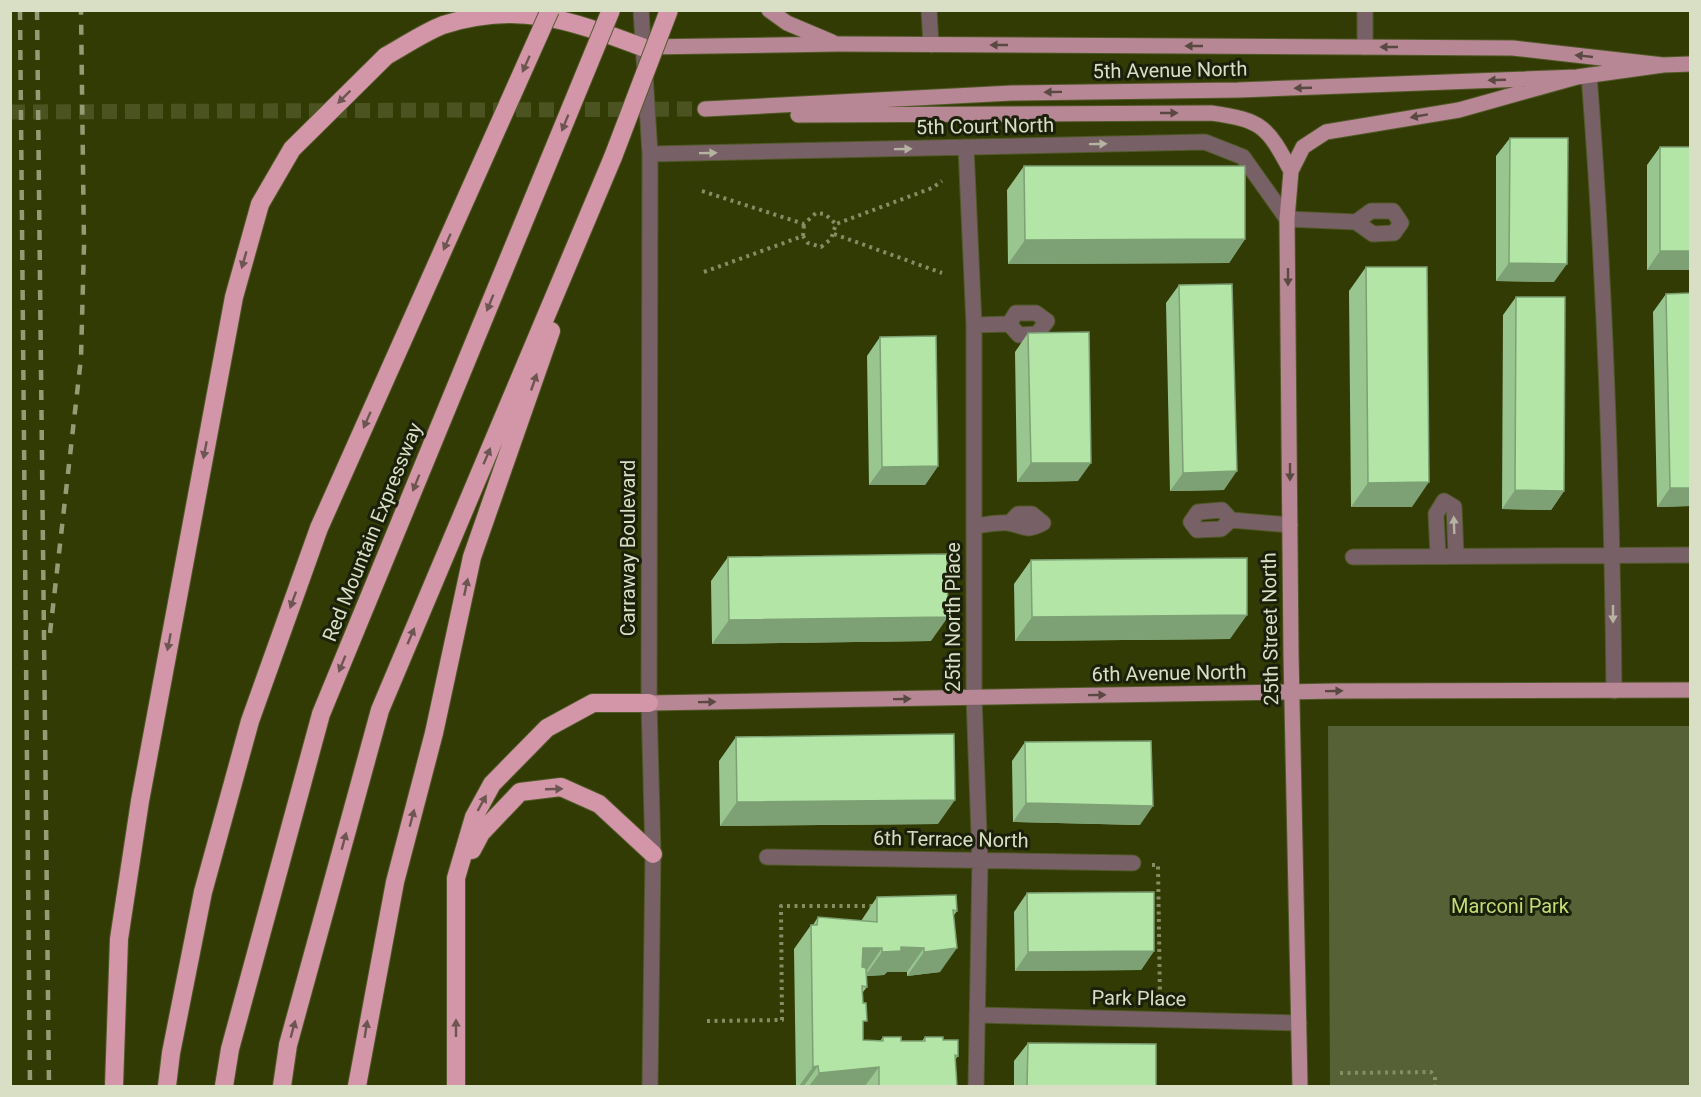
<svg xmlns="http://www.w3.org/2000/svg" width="1701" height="1097" viewBox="0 0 1701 1097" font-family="Roboto,sans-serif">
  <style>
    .green { fill: #576136 }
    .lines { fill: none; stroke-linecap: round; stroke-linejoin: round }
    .major-tunnel { stroke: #4b5421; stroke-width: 15; stroke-dasharray: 15 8; stroke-linecap: butt }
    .minor-casing { stroke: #505927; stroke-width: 17 }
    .major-casing { stroke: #505927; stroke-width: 17 }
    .highway-casing { stroke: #505927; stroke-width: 20 }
    .path { stroke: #858d64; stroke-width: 4; stroke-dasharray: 3 4.5; stroke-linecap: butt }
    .minor { stroke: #786067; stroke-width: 15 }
    .major { stroke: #b88795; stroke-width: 15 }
    .highway { stroke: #d296a8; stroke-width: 18 }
    .rail { stroke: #949c75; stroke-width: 4.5; stroke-dasharray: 10 10; stroke-linecap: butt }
    .highway-bridge-casing { stroke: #505927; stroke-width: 20; stroke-linecap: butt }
    .highway-bridge { stroke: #d296a8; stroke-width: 18 }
    .wall { fill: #99c58f }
    .shaded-wall { fill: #7da074 }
    .building { fill: #b2e5a6; stroke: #7da074; stroke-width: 1.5 }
    .oneway { fill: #5a4942 }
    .oneway2 { fill: #6d5552 }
    .oneway3 { fill: #b6b3a3 }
    .labels { text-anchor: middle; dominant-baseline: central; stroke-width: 6; stroke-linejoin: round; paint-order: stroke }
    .street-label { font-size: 20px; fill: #d8dfc4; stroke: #1b200b }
    .park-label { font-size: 20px; fill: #c5dc76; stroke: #1b200b }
  </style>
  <rect width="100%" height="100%" fill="#323b04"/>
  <!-- green -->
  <path class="green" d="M1328 726H1690V1086H1330Z"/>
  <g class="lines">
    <!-- major-tunnel -->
    <path class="major-tunnel" d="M10 112 705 109"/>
    <defs>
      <path id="minor" d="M641 10 650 154 649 703 653 854 650 1086
        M929 10 931 45
        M1365 47V10
        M1589 75C1605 280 1612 485 1614 691
        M966 147 974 325V697L980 861 976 1086
        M650 154 1205 142 1243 157 1287 219 1356 222 1373 234 1394 233 1401 223 1393 211H1371L1356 222
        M974 325 1009 324 1019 335 1037 334 1047 321 1036 313H1016L1009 324
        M1222 510 1231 520 1221 529 1197 530 1191 522 1198 512Z
        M1231 520 1290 525
        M974 526C985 525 997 522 1008 523 1024 525 1024 533 1043 523L1032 514H1018L1010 523
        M1438 555 1436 514 1444 501 1454 507 1456 555
        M1353 557 1690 555
        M767 857 1133 863
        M977 1015 1299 1023"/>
      <path id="major" d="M769 10 787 23 832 42
        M644 47 838 44 1513 48 1663 65
        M705 109 1012 93 1238 90 1577 77 1663 65 1690 64
        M798 115 1211 113C1262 120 1267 126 1291 171
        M649 703 1337 691 1690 690
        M1300 1086 1291 654 1287 219 1291 171 1303 147 1326 132 1459 110 1577 77"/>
      <path id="highway" d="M386 56C404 46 423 33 443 25 518 0 572 21 642 47
        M472 850 481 833 520 792 561 787 599 804 653 854
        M282 1086 288 1045 380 710 613 157
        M357 1086 395 882 434 733 472 557 551 331
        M456 1086V878L474 817 492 784 547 728 593 703H649"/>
    </defs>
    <!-- minor casing -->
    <use href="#minor" class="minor-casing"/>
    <!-- major casing -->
    <use href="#major" class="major-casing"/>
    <!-- highway casing -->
    <use href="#highway" class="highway-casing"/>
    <!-- path -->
    <path class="path" d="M702 191 804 224 816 213 825 214 836 224
      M834 234 942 273
      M803 236 804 224
      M704 272 803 236 808 243 821 247 831 239 836 224 932 188 942 181
      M1152 865H1158L1160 999
      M707 1021 782 1020 781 906H876
      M1340 1073 1431 1072 1435 1077V1086"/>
    <!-- minor -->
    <use href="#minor" class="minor"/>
    <!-- major -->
    <use href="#major" class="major"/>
    <!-- highway -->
    <use href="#highway" class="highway"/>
    <!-- rail -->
    <path class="rail" d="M20 10 30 1086
      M37 10 49 1086
      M50 633 81 358 84 246 81 10"/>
    <defs>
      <path id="highway-bridge" d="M613 157 669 10
        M114 1086 119 939 140 801 234 297 260 204 292 149 386 56
        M167 1086 171 1053 203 892 250 721 319 528 550 10
        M224 1086 230 1049 321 714 611 10"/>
    </defs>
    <!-- highway-bridge casing -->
    <use href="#highway-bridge" class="highway-bridge-casing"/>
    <!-- highway-bridge -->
    <use href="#highway-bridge" class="highway-bridge"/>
  </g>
  <!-- wall -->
  <path class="wall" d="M1510 138 1554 282 1496 281V156Z
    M1660 147H1690V270H1647V165Z
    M1024 166 1245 239 1229 263 1008 264 1007 190Z
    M1366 267 1412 507H1351L1349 291Z
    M1179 285 1224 490 1170 491 1166 303Z
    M1666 294 1690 506 1657 507 1653 312Z
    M1516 297 1564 491 1551 510 1502 509 1503 315Z
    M1028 333 1078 481 1017 482 1015 352Z
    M880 337 938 466 925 485H869L867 356Z
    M728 557 931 641 712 644 711 581Z
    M1031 560 1230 639 1015 641 1014 584Z
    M736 737 938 824 720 826 719 761Z
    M1025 742 1140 825 1013 822 1012 761Z
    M1027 893 1154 951 1141 970 1015 971 1014 912Z
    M877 897 957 911 954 915 940 972 907 976V972H887L884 975 866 976 867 987 863 992V1040L880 1041 883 1037 901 1041H922L925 1037 943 1040 958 1056 955 1060 957 1086H796L794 949 811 925H813L818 917 861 921Z
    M1028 1043 1156 1086H1014V1061Z"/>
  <!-- shaded-wall -->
  <path class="shaded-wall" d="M1245 239 1229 263 1008 264 1025 240Z
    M1660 251H1690V270H1647Z
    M1509 263 1567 264 1554 282 1496 281Z
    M1031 463H1091L1078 481 1017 482Z
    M938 466 925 485H869L882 467Z
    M1237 471 1224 490 1170 491 1183 473Z
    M1429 482 1412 507H1351L1368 483Z
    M1670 488H1690V506L1657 507Z
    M1515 490 1564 491 1551 510 1502 509Z
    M1247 615 1230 639 1015 641 1032 617Z
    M948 617 931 641 712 644 729 620Z
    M955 800 938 824 720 826 737 802Z
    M1026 803 1153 806 1140 825 1013 822Z
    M901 947 924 948 907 972H887L884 975 865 976 882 952Z
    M863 948H882L865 973 846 972Z
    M957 948 940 972 907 976 924 952Z
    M1154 951 1141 970 1015 971 1028 952Z
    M818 1066 804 1086H799L813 1067Z
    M879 1067 865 1086H809L819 1073Z"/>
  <!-- building -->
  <path class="building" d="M1510 138H1568L1567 264 1509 263Z
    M1660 147H1690V251H1660Z
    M1024 166H1245V239L1025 240Z
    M1366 267H1427L1429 482 1368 483Z
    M1232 284 1237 471 1183 473 1179 285Z
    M1690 293V488H1670L1666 294Z
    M1516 297H1565L1564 491 1515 490Z
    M1089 332 1091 463H1031L1028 333Z
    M936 336 938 466 882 467 880 337Z
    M947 554 948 617 729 620 728 557Z
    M1247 558V615L1032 617 1031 560Z
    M954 734 955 800 737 802 736 737Z
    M1151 741 1153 806 1026 803 1025 742Z
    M1154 892V951L1028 952 1027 893Z
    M956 895 957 911 953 910 957 948 924 952V948L901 947V951L882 952V948H863L862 967 866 968 867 987 862 986 863 1003H866L867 1021H863V1040L883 1041V1037H901V1041H925V1037H943V1040H958V1056L955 1055 957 1086H879V1067L819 1073 818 1066 813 1067 811 925H817L818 917 877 922V897Z
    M1028 1043 1156 1044V1086H1027Z"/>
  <!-- one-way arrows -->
  <defs><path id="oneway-solid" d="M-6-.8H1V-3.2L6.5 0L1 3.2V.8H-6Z" transform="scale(1.5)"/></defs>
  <g class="oneway">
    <use href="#oneway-solid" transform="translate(999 45) rotate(-180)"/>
    <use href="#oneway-solid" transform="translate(1194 46) rotate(-180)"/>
    <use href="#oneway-solid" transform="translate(1389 47) rotate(-180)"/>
    <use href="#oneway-solid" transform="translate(1584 56) rotate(-174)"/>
    <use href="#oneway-solid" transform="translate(1497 80) rotate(178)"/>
    <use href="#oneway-solid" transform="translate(1303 88) rotate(178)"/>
    <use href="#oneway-solid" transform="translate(1053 92) rotate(179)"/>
    <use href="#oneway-solid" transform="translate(1169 113)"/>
    <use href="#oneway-solid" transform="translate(1419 116) rotate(170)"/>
    <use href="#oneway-solid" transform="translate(1288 277) rotate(90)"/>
    <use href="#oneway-solid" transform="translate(1290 472) rotate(90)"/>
    <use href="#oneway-solid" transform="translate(1334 691) rotate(-1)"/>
    <use href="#oneway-solid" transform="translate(1097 695) rotate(-1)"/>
    <use href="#oneway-solid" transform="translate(902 699) rotate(-1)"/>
    <use href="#oneway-solid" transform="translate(707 702) rotate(-1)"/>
  </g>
  <g class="oneway2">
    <use href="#oneway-solid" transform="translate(526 64) rotate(114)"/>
    <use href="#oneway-solid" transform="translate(344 97) rotate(135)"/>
    <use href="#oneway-solid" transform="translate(565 123) rotate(112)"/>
    <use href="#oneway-solid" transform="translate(447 242) rotate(114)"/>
    <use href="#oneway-solid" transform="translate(244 260) rotate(106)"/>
    <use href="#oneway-solid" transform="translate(490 303) rotate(112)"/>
    <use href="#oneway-solid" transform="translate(534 382) rotate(-71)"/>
    <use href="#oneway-solid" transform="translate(367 420) rotate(114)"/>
    <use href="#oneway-solid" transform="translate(205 450) rotate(101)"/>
    <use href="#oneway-solid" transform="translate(487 456) rotate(-67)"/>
    <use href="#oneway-solid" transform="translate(416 483) rotate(112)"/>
    <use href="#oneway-solid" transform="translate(466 587) rotate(-78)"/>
    <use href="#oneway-solid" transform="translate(293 600) rotate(110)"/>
    <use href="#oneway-solid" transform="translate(411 636) rotate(-67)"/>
    <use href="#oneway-solid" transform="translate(169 642) rotate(101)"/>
    <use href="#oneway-solid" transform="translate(342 664) rotate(112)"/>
    <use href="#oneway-solid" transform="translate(554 789) rotate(-2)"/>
    <use href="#oneway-solid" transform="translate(482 803) rotate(-61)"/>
    <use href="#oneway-solid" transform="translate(412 818) rotate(-75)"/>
    <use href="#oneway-solid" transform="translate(344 841) rotate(-75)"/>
    <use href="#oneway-solid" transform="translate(456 1028) rotate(-90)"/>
    <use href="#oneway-solid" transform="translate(293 1029) rotate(-75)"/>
    <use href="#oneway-solid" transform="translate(366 1029) rotate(-81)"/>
  </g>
  <g class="oneway3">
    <use href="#oneway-solid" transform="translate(1098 144) rotate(-1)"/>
    <use href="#oneway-solid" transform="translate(903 149) rotate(-1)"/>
    <use href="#oneway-solid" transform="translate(708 153) rotate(-1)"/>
    <use href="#oneway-solid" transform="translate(1454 525) rotate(-92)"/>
    <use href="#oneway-solid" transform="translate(1613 614) rotate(90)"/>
  </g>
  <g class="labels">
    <!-- street labels -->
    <g class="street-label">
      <text transform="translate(1170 70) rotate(-1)">5th Avenue North</text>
      <text transform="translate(985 126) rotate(-1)">5th Court North</text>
      <text transform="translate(372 532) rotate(-68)">Red Mountain Expressway</text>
      <text transform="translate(628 548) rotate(-90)">Carraway Boulevard</text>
      <text transform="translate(953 617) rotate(-90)">25th North Place</text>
      <text transform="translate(1270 629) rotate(-91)">25th Street North</text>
      <text transform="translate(1169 673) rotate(-1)">6th Avenue North</text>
      <text transform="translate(951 839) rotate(1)">6th Terrace North</text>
      <text transform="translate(1139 998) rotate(1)">Park Place</text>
    </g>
    <!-- park labels -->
    <g class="park-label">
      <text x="1510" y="906">Marconi Park</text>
    </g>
  </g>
  <!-- border -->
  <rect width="1701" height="1097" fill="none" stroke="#d8dfc4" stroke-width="24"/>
</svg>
